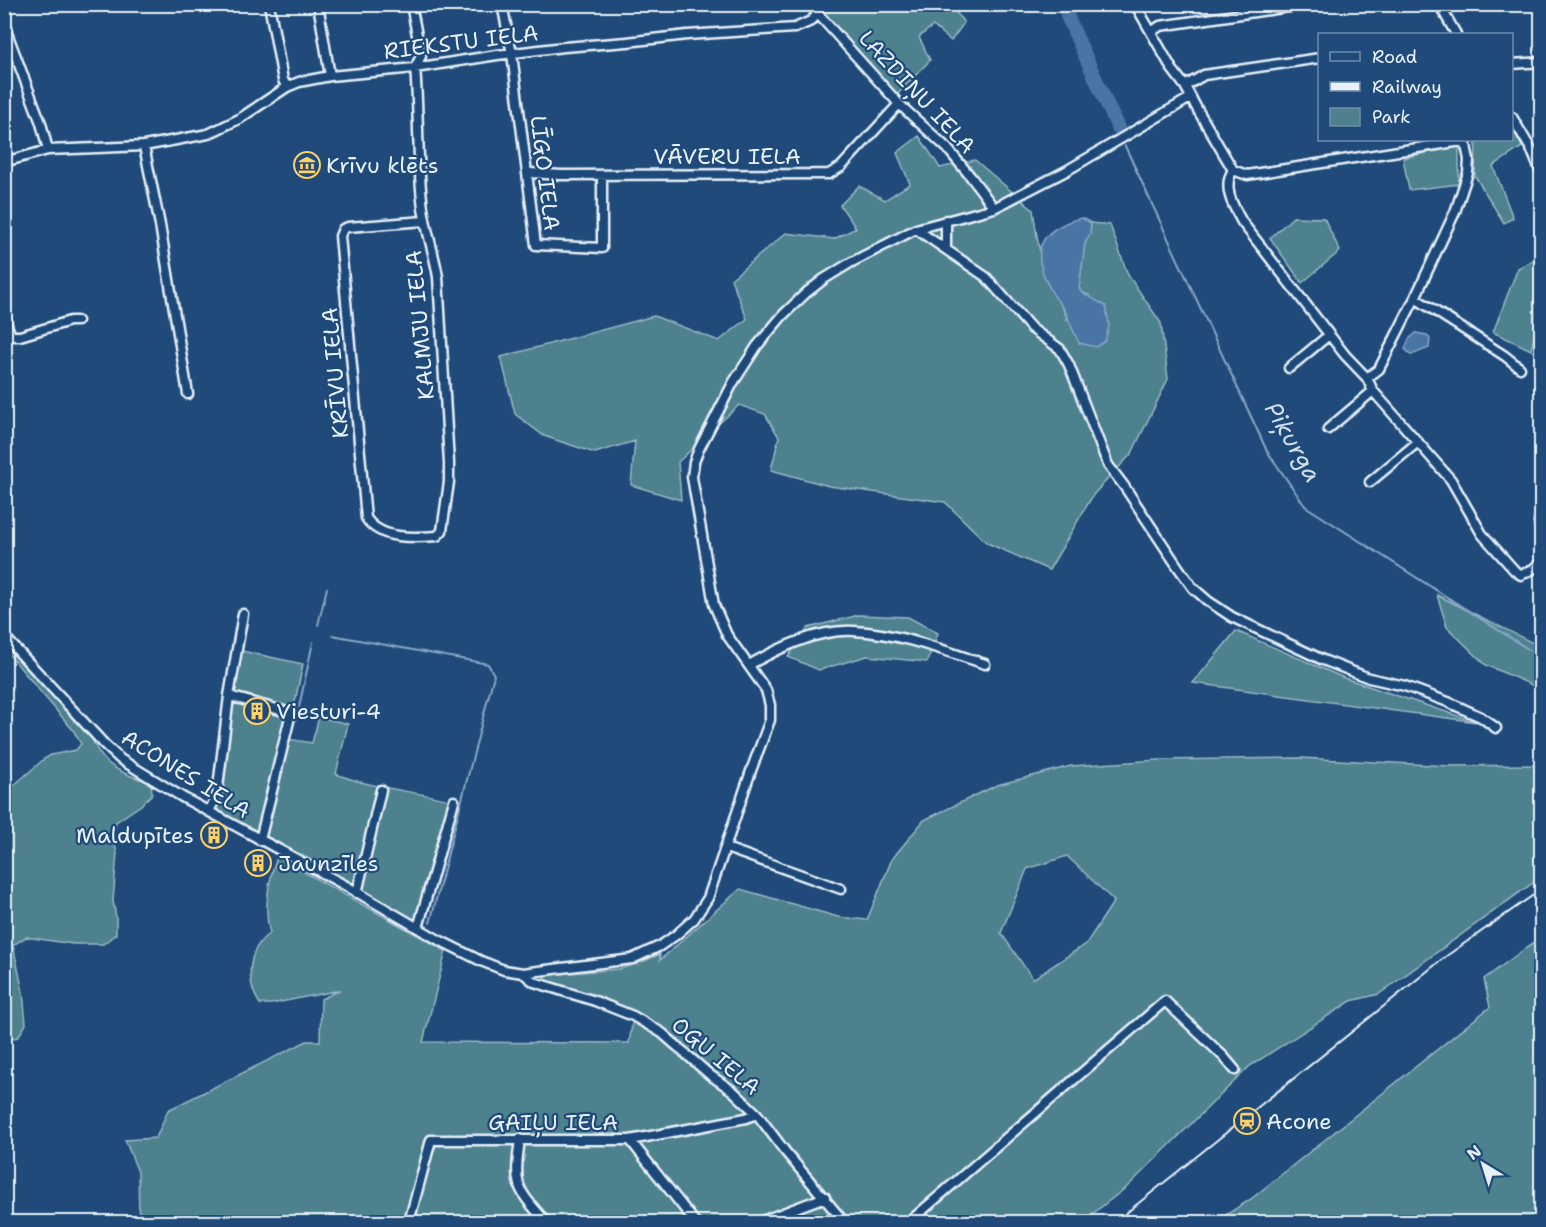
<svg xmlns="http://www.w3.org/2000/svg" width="1546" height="1227" viewBox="0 0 1546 1227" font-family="'Shantell Sans',sans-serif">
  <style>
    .green { fill: #4d818e; stroke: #9ab9c3; stroke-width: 1.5; fill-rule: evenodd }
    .water { fill: #4875a4; stroke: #88a7c6; stroke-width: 1.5 }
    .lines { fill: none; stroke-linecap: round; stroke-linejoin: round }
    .stream { stroke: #88a7c6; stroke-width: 2 }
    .river { stroke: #4875a4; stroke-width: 14 }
    .minor-casing { stroke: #e8f1f8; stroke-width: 13 }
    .minor { stroke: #1f4a7a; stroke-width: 8 }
    .rail { stroke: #e8f1f8; stroke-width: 2 }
    .labels { text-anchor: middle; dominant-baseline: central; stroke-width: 4.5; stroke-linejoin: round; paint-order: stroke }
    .street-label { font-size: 22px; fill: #e8f1f8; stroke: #1f4a7a }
    .poi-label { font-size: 22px; fill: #e8f1f8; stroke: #1f4a7a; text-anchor: start }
    .water-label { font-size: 24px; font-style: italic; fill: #d0deeb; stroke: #1f4a7a }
  </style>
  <rect width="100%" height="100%" fill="#1f4a7a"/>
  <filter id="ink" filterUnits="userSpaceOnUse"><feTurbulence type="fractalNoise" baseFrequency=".0167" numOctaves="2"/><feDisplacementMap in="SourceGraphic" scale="12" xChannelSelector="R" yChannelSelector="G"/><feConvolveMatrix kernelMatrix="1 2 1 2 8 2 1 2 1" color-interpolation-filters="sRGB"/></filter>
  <g filter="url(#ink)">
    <!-- green -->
    <path class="green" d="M816 5H951L964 23 951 41 933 26 919 37 930 60 896 96Z
      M1515 133 1522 147 1493 166 1513 218 1504 223 1475 176 1476 143 1489 140H1512V134Z
      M919 136 940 168 975 160 1033 210C1037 236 1040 262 1050 287 1054 298 1065 307 1067 319L1089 295 1081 292 1079 288 1085 243 1090 234 1091 223 1110 225 1128 275 1161 323 1168 379 1132 453 1093 495 1049 570 987 543 945 502 829 486 771 470 779 437 765 414 739 405 678 462 681 500 631 485 635 441 595 453 544 436 515 414 501 357 654 316 719 341 747 319 731 279 786 233 834 239 856 228 840 205 859 186 885 200 910 184 897 153Z
      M1459 146V184L1409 190 1403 158Z
      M1293 217 1324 218 1340 251 1302 283 1270 238Z
      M1541 256V304L1531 350 1493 332 1518 268Z
      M1437 595 1541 647V689L1486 665 1447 627Z
      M859 615 908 617 938 633 927 662 867 656 819 670 788 657 808 628Z
      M1236 631 1344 678 1476 722 1193 683Z
      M10 641 89 731C101 767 117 771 151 783L152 794 141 805 116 822 113 837 117 853 113 901 116 917V934L103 944H73L26 937 13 945 23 992 26 1024 18 1037 5 1040V793L44 759 51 755 76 750 81 744 73 730 5 650Z
      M237 650 303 664 287 739 312 743 319 717 348 724 336 774C374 789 415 791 454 801L418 928 209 811 217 796Z
      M1301 758 1449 766 1541 765V877L1379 994 1351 1001 1250 1066 1128 1186 1082 1222H127L139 1216 138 1172 125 1140 156 1138 168 1110 307 1041H320L321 999 340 990 271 1004H260C245 981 247 949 270 933 263 907 268 882 277 857L446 951 423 1042 629 1043 634 1012 623 1006 544 980 545 975 619 969 637 964 660 954V960L740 889 838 917 867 920 892 859 924 820 997 785 1071 766 1159 760ZM1067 856 1114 901 1086 944 1033 979 1001 933 1027 869Z
      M1541 937V1222H1215L1251 1199 1490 1007 1484 979Z"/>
    <!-- water -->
    <path class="water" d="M1082 218 1091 223 1090 234 1085 243 1079 288 1081 292 1106 306 1109 326 1105 341 1096 347 1079 343C1074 333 1070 323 1066 313 1063 306 1056 300 1053 294 1038 268 1030 241 1060 226 1067 222 1074 219 1082 218Z
      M1416 333 1427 335 1430 339 1429 348 1411 355 1405 349 1409 339Z"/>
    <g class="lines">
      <!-- stream -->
      <path class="stream" d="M1125 146 1267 451 1305 506 1542 658
        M318 625 327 588
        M332 635 488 664 494 675 430 923
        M299 707 313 642"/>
      <!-- river -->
      <path class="river" d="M1064 4 1068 18 1118 128"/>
      <defs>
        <path id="minor" d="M269 4 283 80 287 87
          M318 4 330 76
          M411 4 421 56 415 68C419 112 417 156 422 199 424 226 434 251 438 277L449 463V482L442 531 437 536C414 538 380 540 366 518L340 236 343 229 348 227 424 221
          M502 4 512 54 536 245 602 248V175
          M809 4 899 104 947 148 971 177 994 208
          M1135 4 1172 69 1185 86 1196 107 1233 170
          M1439 4 1456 34
          M4 25 41 123 48 150
          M1151 32 1160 26 1310 4
          M1512 64 1542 62
          M1185 86 1204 75 1320 58
          M1512 117 1532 151 1542 175
          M144 146 160 225 188 394
          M4 162 48 150 144 146 208 134 239 119 287 87 299 82 330 76 415 68 497 55 564 47 627 42 687 35 795 28 811 21 817 15
          M1233 170C1222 187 1233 206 1242 222L1345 355 1367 378 1373 391 1451 480 1482 534 1515 571 1521 575 1533 569 1542 562
          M1233 170 1247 175 1468 140
          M527 171 531 173 561 175 829 174 841 167 899 104
          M916 229 986 277 1031 328 1060 349 1069 365 1108 465 1124 486 1178 567 1193 588 1208 601 1232 617 1323 660 1369 678 1405 686 1448 702 1481 717 1496 728
          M946 249V220
          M1415 298 1455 212 1468 173 1469 160 1465 140
          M4 310 7 325 11 336H20L70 321H77
          M1289 368 1329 335
          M1367 378 1379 369 1415 298 1505 356 1520 368
          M1328 429 1373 391
          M1370 482 1418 442
          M1542 508 1539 522 1542 540
          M4 636 105 745 120 759 182 797 348 887 437 939 481 961 504 970 523 973 632 959 660 946 676 935 694 919 708 898 752 768 770 720V705L766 690 727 635 714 605 692 477 694 462 699 449 733 383 757 346 783 315 806 293 824 279 850 263 916 229 994 208 1066 171 1190 98
          M749 665C779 648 818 629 854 631 898 633 943 650 985 664
          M229 696 291 713 260 840
          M209 811 217 796 229 696 243 614
          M726 848 841 889
          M357 893 381 790
          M418 928 454 801
          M523 973 534 982 595 1001 633 1016 662 1033 710 1075 733 1091 757 1114 784 1150 844 1222
          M520 1139C514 1186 515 1187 546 1222
          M630 1140 695 1222
          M409 1222 431 1140H630L746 1118 757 1114
          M759 1222 825 1197
          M909 1222 1165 1001 1224 1057 1235 1070"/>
      </defs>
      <!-- minor casing -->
      <use href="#minor" class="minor-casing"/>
      <!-- minor -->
      <use href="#minor" class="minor"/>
      <!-- rail -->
      <path class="rail" d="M1115 1222 1445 957 1542 889"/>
    </g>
  </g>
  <!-- icons -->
  <defs>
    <symbol id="museum-ring" viewBox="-11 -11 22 22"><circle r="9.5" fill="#1f4a7a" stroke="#ffd166" stroke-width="1.5"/><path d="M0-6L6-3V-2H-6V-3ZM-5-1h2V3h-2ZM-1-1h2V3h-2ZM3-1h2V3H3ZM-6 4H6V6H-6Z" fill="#ffd166"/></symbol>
    <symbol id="building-ring" viewBox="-11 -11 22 22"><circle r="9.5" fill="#1f4a7a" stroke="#ffd166" stroke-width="1.5"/><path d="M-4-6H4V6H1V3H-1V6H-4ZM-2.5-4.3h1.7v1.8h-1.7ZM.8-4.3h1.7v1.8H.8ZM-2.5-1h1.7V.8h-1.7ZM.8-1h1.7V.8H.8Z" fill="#ffd166"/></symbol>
    <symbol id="station-ring" viewBox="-11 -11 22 22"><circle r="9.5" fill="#1f4a7a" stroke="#ffd166" stroke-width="1.5"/><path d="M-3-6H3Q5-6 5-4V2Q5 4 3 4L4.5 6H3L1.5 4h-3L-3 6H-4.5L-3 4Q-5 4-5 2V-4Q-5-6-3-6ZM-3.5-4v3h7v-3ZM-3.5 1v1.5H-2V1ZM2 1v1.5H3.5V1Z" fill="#ffd166"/></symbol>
  </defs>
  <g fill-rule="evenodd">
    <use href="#museum-ring" x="292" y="150" width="30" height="30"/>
    <use href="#building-ring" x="242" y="696" width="30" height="30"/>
    <use href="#building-ring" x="199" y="820" width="30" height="30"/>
    <use href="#building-ring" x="243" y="848" width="30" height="30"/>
    <use href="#station-ring" x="1232" y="1106" width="30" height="30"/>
  </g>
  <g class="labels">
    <!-- street labels -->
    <g class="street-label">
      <text transform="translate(461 42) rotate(-7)">RIEKSTU IELA</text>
      <text transform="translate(917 92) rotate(47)">LAZDIŅU IELA</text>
      <text x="727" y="156">VĀVERU IELA</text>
      <text transform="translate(545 173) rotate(83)">LĪGO IELA</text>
      <text transform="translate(420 325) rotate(-95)">KALMJU IELA</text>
      <text transform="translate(335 373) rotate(-95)">KRĪVU IELA</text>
      <text transform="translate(186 774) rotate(32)">ACONES IELA</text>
      <text transform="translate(716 1056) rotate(40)">OGU IELA</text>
      <text x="553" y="1122">GAIĻU IELA</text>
    </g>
    <!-- poi labels -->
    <g class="poi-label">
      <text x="326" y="165">Krīvu klēts</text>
      <text x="276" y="711">Viesturi-4</text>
      <text x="194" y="835" text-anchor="end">Maldupītes</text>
      <text x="278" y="863">Jaunzīles</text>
      <text x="1266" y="1121">Acone</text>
    </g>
    <!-- water labels -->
    <g class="water-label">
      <text transform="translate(1293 442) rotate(60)">Piķurga</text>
    </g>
  </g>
  <!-- margin -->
  <rect width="1546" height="1227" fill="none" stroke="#1f4a7a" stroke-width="24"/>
  <rect x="12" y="12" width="1522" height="1203" fill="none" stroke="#e8f1f8" stroke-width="2" filter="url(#ink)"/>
  <!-- legend -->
  <rect x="1318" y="33" width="195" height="108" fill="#1f4a7a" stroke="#6f8dac" stroke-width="1.5"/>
  <rect x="1330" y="52" width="30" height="9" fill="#1f4a7a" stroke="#6f8dac" stroke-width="1.5"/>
  <text x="1372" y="63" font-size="18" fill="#e8f1f8">Road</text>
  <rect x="1330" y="82" width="30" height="9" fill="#e8f1f8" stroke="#6f8dac" stroke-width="1.5"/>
  <text x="1372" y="93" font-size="18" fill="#e8f1f8">Railway</text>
  <rect x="1330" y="108" width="30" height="18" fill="#4d818e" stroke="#6f8dac" stroke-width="1.5"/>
  <text x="1372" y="123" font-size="18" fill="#e8f1f8">Park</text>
  <!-- north arrow -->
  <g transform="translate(1483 1164) rotate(322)" stroke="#1f4a7a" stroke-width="4.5" paint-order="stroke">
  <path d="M0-4.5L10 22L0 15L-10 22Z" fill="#e8f1f8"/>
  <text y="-9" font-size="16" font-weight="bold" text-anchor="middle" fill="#e8f1f8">N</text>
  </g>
</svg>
